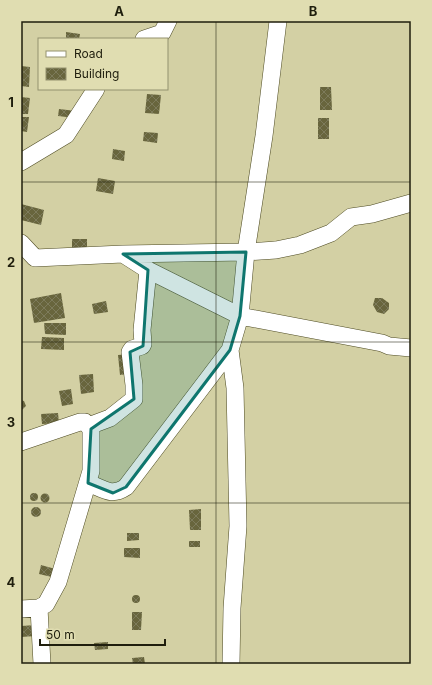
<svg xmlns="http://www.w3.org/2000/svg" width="432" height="685" viewBox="0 0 432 685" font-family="Inter,sans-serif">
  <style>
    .building { fill: url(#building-cross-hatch) }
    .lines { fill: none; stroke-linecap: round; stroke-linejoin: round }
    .street-casing { stroke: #4d4a22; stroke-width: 18 }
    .street { stroke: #fff; stroke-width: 17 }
    .marked { fill: #0f766e; fill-opacity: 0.2; stroke: #0f766e; stroke-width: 3; stroke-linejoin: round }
    .grid { fill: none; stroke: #1f1e0d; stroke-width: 1; stroke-opacity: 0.55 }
    .neatline { fill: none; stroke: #1f1e0d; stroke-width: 1.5 }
    .grid-label { font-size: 13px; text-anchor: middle; font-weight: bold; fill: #1f1e0d }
  </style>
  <defs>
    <pattern id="building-cross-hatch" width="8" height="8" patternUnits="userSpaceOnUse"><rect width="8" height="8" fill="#68653d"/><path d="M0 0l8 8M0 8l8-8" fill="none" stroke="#7d7b5b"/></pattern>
  </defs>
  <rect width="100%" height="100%" fill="#d3d0a4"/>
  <!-- building -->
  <path class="building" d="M66 32 80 34 79 39H66Z
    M21 66 30 67 29 87 21 86Z
    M320 87H331L332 110H320Z
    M147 94 161 95 159 114 145 113Z
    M21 97 30 98 28 114H21Z
    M59 109 76 111 75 118 58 116Z
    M21 117H29L27 132 21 131Z
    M318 118H329V139H318Z
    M144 132 158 133 157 143 143 141Z
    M113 149 125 151 124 161 112 159Z
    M98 178 115 181 113 194 96 191Z
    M21 204 44 210 41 225 21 220Z
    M72 239H87V248H72Z
    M61 293 65 318 34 323 30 299Z
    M375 298H382L389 303V309L384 314 377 312 373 305Z
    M106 301 108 312 94 314 92 304Z
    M44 323H66V335L45 334Z
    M42 337 64 338V350L41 349Z
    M131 354 133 373 120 375 118 355Z
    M93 374 94 392 81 394 79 375Z
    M71 389 73 404 62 406 59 391Z
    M21 400 24 401 26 406 22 410Z
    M58 413 59 423 42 424 41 414Z
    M30 497a4 4 0 1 1 8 0a4 4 0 1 1-8 0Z
    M40.5 498a4.5 4.5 0 1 1 9 0a4.5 4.5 0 1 1-9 0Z
    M31 512a5 5 0 1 1 10 0a5 5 0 1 1-10 0Z
    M201 509V530H190L189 510Z
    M127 533H139V540L127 541Z
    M189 541H200V547H189Z
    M124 548H140V558L124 557Z
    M41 565 59 570 56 578 39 574Z
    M132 599a4 4 0 1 1 8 0a4 4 0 1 1-8 0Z
    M132 612H142L141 630H132Z
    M36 625V636L21 637V626Z
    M108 642V649L95 650 94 643Z
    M144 657 145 664H133L132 658Z"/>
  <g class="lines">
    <defs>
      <path id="street" d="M144 39 162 33 168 21
        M21 162 66 135 96 89
        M21 243 35 258 123 254 148 270 240 316 382 343 389 346 411 348
        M123 254 246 252 276 250 300 245 331 233 351 217 372 214 411 203
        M21 442 80 422H85L91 429
        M88 483C104 489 111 497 126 487L230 350
        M39 608 42 664
        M21 609 39 608 46 604 58 582 91 471V429L94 424 110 418 134 399V385L130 352 132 349 142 346 143 344 142 330 148 270
        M231 664 232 608 238 526 235 388 230 350 240 316 246 252 264 136 278 21"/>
    </defs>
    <!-- street casing -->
    <use href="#street" class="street-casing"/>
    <!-- street -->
    <use href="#street" class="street"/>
  </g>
  <!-- marked area -->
  <path class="marked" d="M246 252 240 316 230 350 126 487 113 493 88 483 91 429 134 399 130 352 143 346 148 270 123 254Z"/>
  <!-- grid -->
  <path class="grid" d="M216 21V664M21 182H411M21 342H411M21 503H411"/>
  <!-- border -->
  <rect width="432" height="685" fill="none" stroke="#e0ddb1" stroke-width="44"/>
  <!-- legend -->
  <rect x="38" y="38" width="130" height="52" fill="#e0ddb1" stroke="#93916f"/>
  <rect x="46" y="51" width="20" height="6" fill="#ffffff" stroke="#93916f"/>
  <text x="74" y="58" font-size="12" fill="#1f1e0d">Road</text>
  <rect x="46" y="68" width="20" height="12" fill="url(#building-cross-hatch)" stroke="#93916f"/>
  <text x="74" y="78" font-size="12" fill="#1f1e0d">Building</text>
  <!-- scale -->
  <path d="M40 639v6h125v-6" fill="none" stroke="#1f1e0d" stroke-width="2"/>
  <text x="46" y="639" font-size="12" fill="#1f1e0d" stroke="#e0ddb1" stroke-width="3" paint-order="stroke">50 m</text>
  <rect x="22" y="22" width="388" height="641" class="neatline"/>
  <g class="grid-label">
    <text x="119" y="16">A</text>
    <text x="313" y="16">B</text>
    <text x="11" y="107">1</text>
    <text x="11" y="267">2</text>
    <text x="11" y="427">3</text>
    <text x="11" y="587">4</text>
  </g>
</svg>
